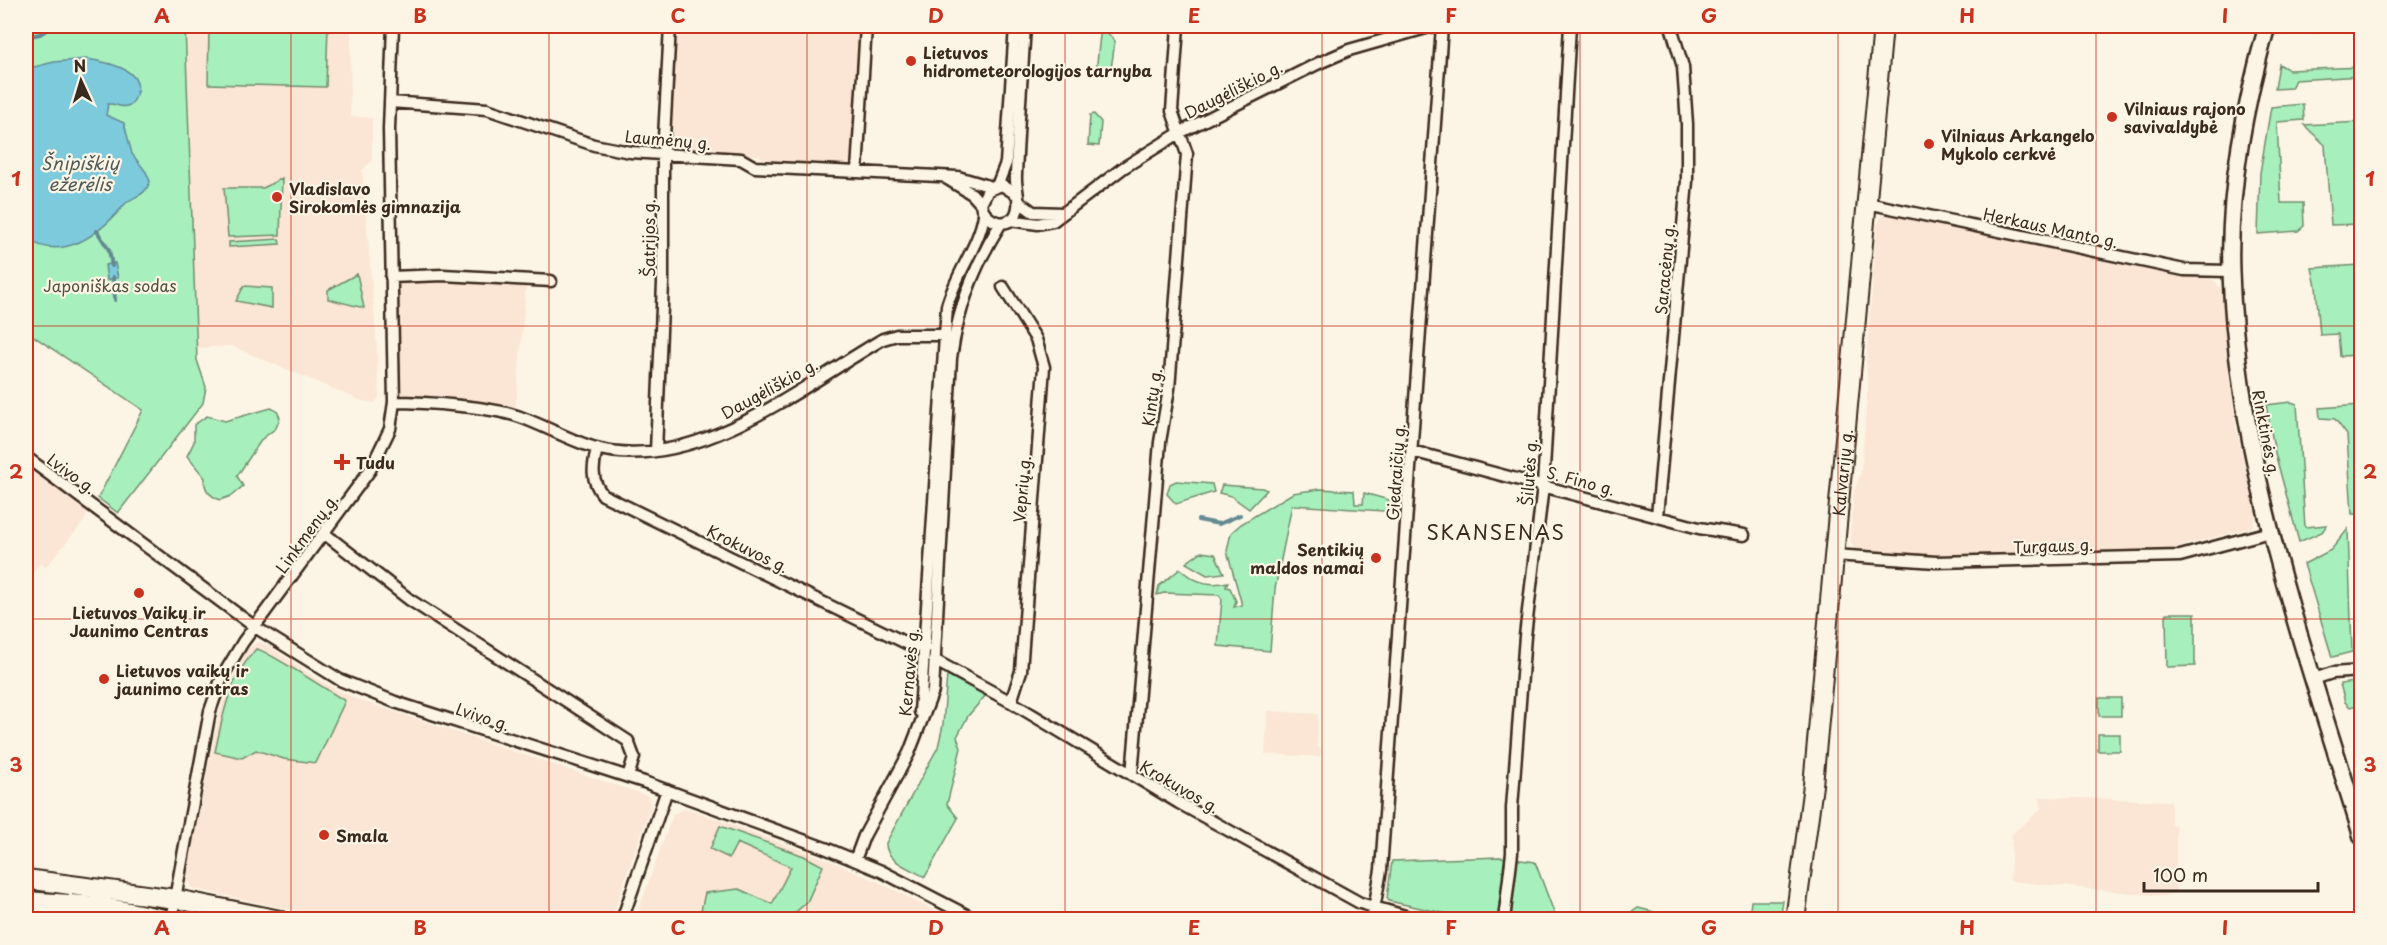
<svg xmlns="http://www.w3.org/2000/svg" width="2387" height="945" viewBox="0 0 2387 945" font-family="'Playpen Sans',sans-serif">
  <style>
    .built { fill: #fbe5d4 }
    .green { fill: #a7efbc; stroke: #718c6d; stroke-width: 1.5 }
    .water { fill: #7dcadd; stroke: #638a91; stroke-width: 1.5 }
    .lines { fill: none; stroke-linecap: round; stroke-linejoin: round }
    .stream { stroke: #638a91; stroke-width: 4 }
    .minor-casing { stroke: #3b2a1e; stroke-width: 15 }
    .secondary-casing { stroke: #3b2a1e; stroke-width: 20 }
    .primary-casing { stroke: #3b2a1e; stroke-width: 22 }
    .minor { stroke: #fcf5e5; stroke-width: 10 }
    .secondary { stroke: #fcf5e5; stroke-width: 15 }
    .primary { stroke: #fcf5e5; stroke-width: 18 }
    .grid { fill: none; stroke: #c8321e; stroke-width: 1.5; stroke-opacity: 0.55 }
    .poi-dot { fill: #c8321e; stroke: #fcf5e5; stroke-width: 2 }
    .labels { text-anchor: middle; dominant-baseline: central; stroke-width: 4.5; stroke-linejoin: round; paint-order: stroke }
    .poi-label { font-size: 16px; font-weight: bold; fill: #3b2a1e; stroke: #fcf5e5; text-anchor: start }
    .street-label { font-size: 16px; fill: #3b2a1e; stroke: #fcf5e5 }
    .park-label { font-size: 16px; fill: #51513e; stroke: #fcf5e5 }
    .water-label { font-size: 18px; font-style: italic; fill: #4f5a57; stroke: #fcf5e5 }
    .quarter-label { font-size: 20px; letter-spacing: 1.5px; fill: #3b2a1e; stroke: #fcf5e5 }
    .neatline { fill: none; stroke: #c8321e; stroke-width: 2 }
    .grid-label { font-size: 20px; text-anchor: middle; font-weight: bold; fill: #c8321e }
  </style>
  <rect width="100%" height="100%" fill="#fcf5e5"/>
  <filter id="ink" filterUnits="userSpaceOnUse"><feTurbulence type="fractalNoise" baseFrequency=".0167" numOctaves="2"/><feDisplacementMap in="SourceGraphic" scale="12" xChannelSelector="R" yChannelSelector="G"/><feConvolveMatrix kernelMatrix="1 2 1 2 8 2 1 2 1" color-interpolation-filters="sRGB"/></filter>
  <g filter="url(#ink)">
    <!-- built -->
    <path class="built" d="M185 26H351L350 116 372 118V161L362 170 376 335 379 397 375 403 362 401 231 346 197 348Z
      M675 26H860L851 165 766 162 759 155 674 153 668 145Z
      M2277 26H2322L2323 34 2274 37Z
      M1888 212 2146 268 2207 277 2216 282 2222 292 2228 372 2237 432 2256 516 2252 527 2168 550 1973 555 1909 554 1855 550 1850 540 1854 491 1861 471 1868 388 1866 364 1877 225 1882 216Z
      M453 280 526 284 516 406 511 410 405 396 399 389 397 281Z
      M26 465 83 506 87 514 85 520 46 567 40 563 26 584Z
      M258 642 267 645 318 680 356 699 648 796 651 806 611 919H333L191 888 187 873 220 710 237 668 248 649Z
      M1268 711 1318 714 1317 747 1321 748 1320 757 1265 754Z
      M2040 797 2171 801V825H2176V893L2163 896 2010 881 2012 834 2041 809Z
      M686 808 826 859 883 884 950 919 635 920 673 814Z"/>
    <!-- green -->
    <path class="green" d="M26 26H185L197 360 206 387 203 403 118 513 98 498 143 410 26 331Z
      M209 26H328L326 87 208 84Z
      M1101 26 1115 41 1111 69 1096 72Z
      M2279 64 2289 70 2361 67V76L2295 80 2291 88 2275 89Z
      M2303 104 2304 120 2277 122 2281 203H2303L2304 226 2298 231 2258 234 2260 173 2271 107Z
      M1094 114 1101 122 1099 146 1088 145 1090 115Z
      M2361 122V224L2331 225 2325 145 2304 125Z
      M282 178 280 235 228 237 224 188H263Z
      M279 239 280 244 229 247V242Z
      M2361 265V355L2340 356 2338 334 2320 335 2316 286 2312 268Z
      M357 274 364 308 328 299V290Z
      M244 286 272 288V308L236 301Z
      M2291 402 2297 404 2305 527 2327 525 2322 532 2299 542 2275 453 2266 405Z
      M2361 405V514H2352L2347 435 2335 419 2320 418 2319 408Z
      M271 408 277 411 280 418 276 428 262 439 237 476 243 486 231 496 220 500C210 496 203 490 205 478L187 456 194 442V425L207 416 225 421Z
      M1176 481 1212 484 1214 492 1176 504 1167 494 1170 484Z
      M1222 485 1262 488 1267 490 1249 509 1231 496 1219 493Z
      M1320 489 1354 491 1355 504H1363L1364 493 1400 503 1399 512 1292 505 1275 589 1270 651 1218 646 1222 599 1219 595 1164 593 1157 595 1159 586 1180 569C1194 582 1209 587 1228 582L1226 587 1230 588 1236 601 1234 607 1242 605 1227 551 1231 533 1241 524 1293 493Z
      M2348 529 2352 652 2332 657 2304 564 2331 550Z
      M1201 552 1215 554 1224 573 1207 575 1186 563Z
      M2166 613H2195V666L2167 667Z
      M256 649C263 648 332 693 345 701L316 763 284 759 256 750 242 758 215 752C223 715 229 678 256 649Z
      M947 675 986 695 968 716 957 737 961 748 947 804 958 818 925 877C911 869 885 861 886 843L938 747 943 725Z
      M2361 681V704L2350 707 2345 702 2340 684Z
      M2099 698H2121V716H2099Z
      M2098 734H2120V751H2098Z
      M720 826 804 856 823 866 807 902 788 919H699L705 893 739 889 772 904 791 867 737 843 729 858 710 849Z
      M1500 857 1535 862 1555 915 1559 919H1470L1389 901 1387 898 1392 861Z
      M1751 901H1783L1780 919H1749Z
      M1638 908 1654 912 1660 919H1622Z"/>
    <!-- water -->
    <path class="water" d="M87 59C106 62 146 69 136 96 134 101 132 105 127 106 120 108 115 103 108 104L106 115 124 123 132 154 146 172 150 181C144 199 134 194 124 205 101 233 62 264 26 238V69L54 62Z
      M115 263 118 278 107 280 105 265Z"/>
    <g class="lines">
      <!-- stream -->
      <path class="stream" d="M26 37 40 34 53 26
        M97 231 109 250 112 266
        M113 277 115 300
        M1198 520 1219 524 1240 515"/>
      <defs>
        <path id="minor" d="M390 102 487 109 594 145 630 152 741 159 755 167 958 177 992 187
          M857 171 866 26
          M946 178 972 194 981 204
          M997 186 1006 163 1015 26
          M1016 194 1002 185 988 190 981 204C984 225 1015 231 1018 207 1020 198 1015 186 1016 175 1018 125 1022 75 1025 26
          M1018 201 1033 212 1063 213
          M1867 203 2184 270 2230 271
          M1010 220 1038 224 1053 221 1123 168 1181 132 1319 63 1349 50 1433 26
          M391 277 443 275 551 281
          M1003 287 1036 339 1044 367 1021 671 1011 702
          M394 402C424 402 494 407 520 417 546 426 570 441 596 448 695 474 802 386 883 339L897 335H944
          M597 448C593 466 590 480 603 495L908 644 926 648
          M656 451 663 283V156L670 26
          M1412 451 1699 528 1744 535
          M26 457 255 627 340 680 395 702 644 782 825 848 881 871 976 920
          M1657 516 1687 181V124L1683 67 1671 26
          M325 534 410 600 628 741 634 757 628 777
          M1834 555 1936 562 2180 556 2270 532
          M934 660 1011 702 1179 803 1360 903 1419 920
          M2314 679 2332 673 2362 671
          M920 712 947 306C956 273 979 246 984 215
          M1132 775 1160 442 1169 389 1187 154 1172 111 1178 26
          M855 860 864 836 909 753 933 691 951 358C958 308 974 266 1001 223
          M171 920 210 711 222 677 243 642 370 470 390 429 394 402 389 129 393 26
          M622 920 667 790
          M1372 920 1381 870 1442 26
          M1504 920 1512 853V808L1525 636 1543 486 1570 26"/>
        <path id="secondary" d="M2267 26C2245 104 2228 190 2231 272 2237 467 2306 652 2362 837"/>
        <g id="primary">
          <path d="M26 879 176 899 280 920"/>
          <path d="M26 901 99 906 170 920"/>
          <path d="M26 914 115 920"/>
          <path id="s1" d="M1795 920 1813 785 1883 26"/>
        </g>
      </defs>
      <!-- minor casing -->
      <use href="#minor" class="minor-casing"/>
      <!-- secondary casing -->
      <use href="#secondary" class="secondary-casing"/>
      <!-- primary casing -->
      <use href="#primary" class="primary-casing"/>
      <!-- minor -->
      <use href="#minor" class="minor"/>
      <!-- secondary -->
      <use href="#secondary" class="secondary"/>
      <!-- primary -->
      <use href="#primary" class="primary"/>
    </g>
  </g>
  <!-- grid -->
  <path class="grid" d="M291 26V920M549 26V920M807 26V920M1065 26V920M1322 26V920M1580 26V920M1838 26V920M2096 26V920M26 326H2362M26 619H2362"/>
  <!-- markers -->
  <g class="poi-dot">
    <circle cx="911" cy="61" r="6"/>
    <circle cx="2112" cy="117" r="6"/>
    <circle cx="1929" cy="144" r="6"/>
    <circle cx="277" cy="197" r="6"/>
    <path d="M339 453h6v6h6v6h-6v6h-6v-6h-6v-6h6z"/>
    <circle cx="1376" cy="558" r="6"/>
    <circle cx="139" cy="593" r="6"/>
    <circle cx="104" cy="679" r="6"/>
    <circle cx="324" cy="835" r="6"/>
  </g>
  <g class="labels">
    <!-- poi labels -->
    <g class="poi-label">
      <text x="923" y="52">Lietuvos<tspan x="923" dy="18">hidrometeorologijos tarnyba</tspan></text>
      <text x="2124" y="108">Vilniaus rajono<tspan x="2124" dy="18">savivaldybė</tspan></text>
      <text x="1941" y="135">Vilniaus Arkangelo<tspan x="1941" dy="18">Mykolo cerkvė</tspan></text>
      <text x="289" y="188">Vladislavo<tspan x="289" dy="18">Sirokomlės gimnazija</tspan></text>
      <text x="356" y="462">Tudu</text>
      <text x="1364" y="549" text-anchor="end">Sentikių<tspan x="1364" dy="18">maldos namai</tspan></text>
      <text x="139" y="612" text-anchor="middle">Lietuvos Vaikų ir<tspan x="139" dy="18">Jaunimo Centras</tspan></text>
      <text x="116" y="670">Lietuvos vaikų ir<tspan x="116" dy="18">jaunimo centras</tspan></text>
      <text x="336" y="835">Smala</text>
    </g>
    <!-- street labels -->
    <g class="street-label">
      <text transform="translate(1233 89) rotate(-27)">Daugėliškio g.</text>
      <text transform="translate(668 139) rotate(5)">Laumėnų g.</text>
      <text transform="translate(2051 227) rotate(12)">Herkaus Manto g.</text>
      <text transform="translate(648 238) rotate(-90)">Šatrijos g.</text>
      <text transform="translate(1664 269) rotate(-85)">Saracėnų g.</text>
      <text transform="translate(769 388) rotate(-29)">Daugėliškio g.</text>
      <text transform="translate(1151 397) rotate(-82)">Kintų g.</text>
      <text transform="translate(2267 433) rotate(79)">Rinktinės g.</text>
      <text transform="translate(1395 472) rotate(-86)">Giedraičių g.</text>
      <text transform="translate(1528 472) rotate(-86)">Šilutės g.</text>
      <text transform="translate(72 473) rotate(36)">Lvivo g.</text>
      <text stroke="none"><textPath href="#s1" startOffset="450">Kalvarijų g.</textPath></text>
      <text transform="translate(1581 480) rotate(15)">S. Fino g.</text>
      <text transform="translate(1021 489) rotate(-85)">Veprių g.</text>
      <text transform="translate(306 533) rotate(-54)">Linkmenų g.</text>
      <text transform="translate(2053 545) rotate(-2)">Turgaus g.</text>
      <text transform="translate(748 548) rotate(26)">Krokuvos g.</text>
      <text transform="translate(908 672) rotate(-85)">Kernavės g.</text>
      <text transform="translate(483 716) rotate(18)">Lvivo g.</text>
      <text transform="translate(1180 786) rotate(30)">Krokuvos g.</text>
    </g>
    <!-- park labels -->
    <g class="park-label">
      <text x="110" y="285">Japoniškas sodas</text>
    </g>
    <!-- water labels -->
    <g class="water-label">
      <text x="80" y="162">Šnipiškių<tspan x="80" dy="21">ežerėlis</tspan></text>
    </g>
    <!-- quarter labels -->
    <g class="quarter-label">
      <text x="1496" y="532">SKANSENAS</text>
    </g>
  </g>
  <!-- margin -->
  <rect width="2387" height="945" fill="none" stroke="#fcf5e5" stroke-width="66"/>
  <!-- north arrow -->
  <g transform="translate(81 81) rotate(356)" stroke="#fcf5e5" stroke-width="4.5" paint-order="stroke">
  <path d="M0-4.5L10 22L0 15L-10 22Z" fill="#3b2a1e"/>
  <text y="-9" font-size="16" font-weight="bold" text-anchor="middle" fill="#3b2a1e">N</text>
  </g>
  <!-- scale -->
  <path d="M2144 882v9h174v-9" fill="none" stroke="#3b2a1e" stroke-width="3"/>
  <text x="2153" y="882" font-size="18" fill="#3b2a1e" stroke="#fcf5e5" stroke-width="4.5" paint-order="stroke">100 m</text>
  <rect x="33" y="33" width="2321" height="879" class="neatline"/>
  <g class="grid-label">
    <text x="162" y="23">A</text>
    <text x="420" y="23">B</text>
    <text x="678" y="23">C</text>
    <text x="936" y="23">D</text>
    <text x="1194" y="23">E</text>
    <text x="1451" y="23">F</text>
    <text x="1709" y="23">G</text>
    <text x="1967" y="23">H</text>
    <text x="2225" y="23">I</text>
    <text x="16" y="186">1</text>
    <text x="2370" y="186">1</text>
    <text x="16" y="479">2</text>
    <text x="2370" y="479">2</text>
    <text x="16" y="772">3</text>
    <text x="2370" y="772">3</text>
    <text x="162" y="935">A</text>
    <text x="420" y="935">B</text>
    <text x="678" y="935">C</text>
    <text x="936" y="935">D</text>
    <text x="1194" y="935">E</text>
    <text x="1451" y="935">F</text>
    <text x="1709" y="935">G</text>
    <text x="1967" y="935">H</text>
    <text x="2225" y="935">I</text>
  </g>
</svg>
